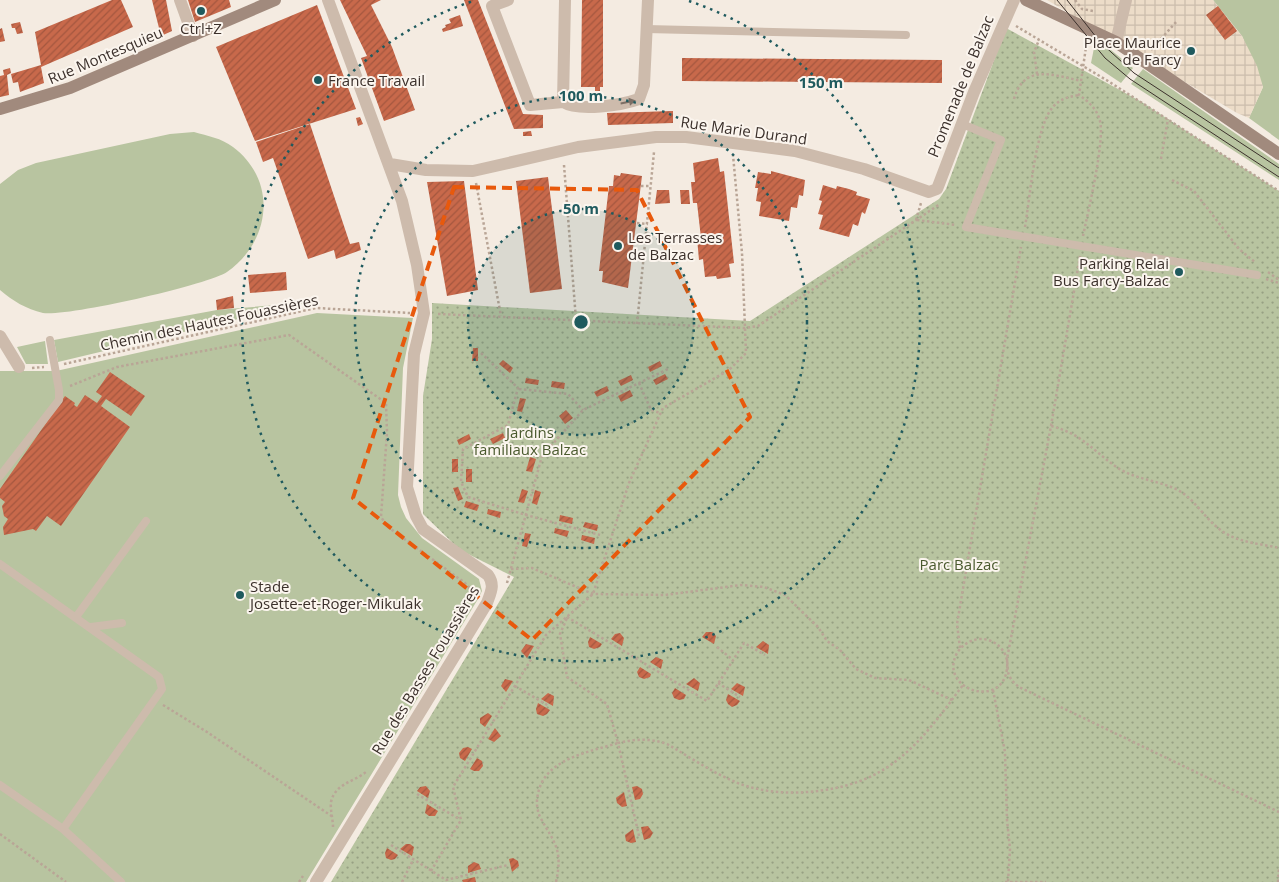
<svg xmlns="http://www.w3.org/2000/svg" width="1279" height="882" viewBox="0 0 1279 882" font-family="'Open Sans',sans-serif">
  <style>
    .green { fill: #b8c4a0 }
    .park { fill: url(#park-dots) }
    .plaza { fill: url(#plaza-grid) }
    .building { fill: url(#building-hatch) }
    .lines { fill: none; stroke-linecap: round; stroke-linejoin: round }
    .path { stroke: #b9a596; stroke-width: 2.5; stroke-dasharray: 2.5 2.5; stroke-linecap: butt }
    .lane { stroke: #cdbbac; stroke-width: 8 }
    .street { stroke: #cdbbac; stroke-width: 12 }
    .secondary { stroke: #a18a7d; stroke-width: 12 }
    .tram { stroke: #3b302b; stroke-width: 1 }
    .oneway { fill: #7d6f65 }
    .marked { fill: none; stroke: #e8590c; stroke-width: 4; stroke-dasharray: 10 6; stroke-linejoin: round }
    .ring { fill: none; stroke: #1f5a5e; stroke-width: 2.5; stroke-dasharray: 2.5 5 }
    .poi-dot { fill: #1f5a5e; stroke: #fbf5ee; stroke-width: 2 }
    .labels { text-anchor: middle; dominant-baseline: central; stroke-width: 4; stroke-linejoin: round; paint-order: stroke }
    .poi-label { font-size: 15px; fill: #3b302b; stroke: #fbf5ee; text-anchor: start }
    .street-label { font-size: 15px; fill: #3b302b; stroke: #fbf5ee }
    .park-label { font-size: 15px; fill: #4a5a2e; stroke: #fbf5ee }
    .centre { fill: #1f5a5e; stroke: #fbf5ee; stroke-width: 2.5 }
    .ring-label { font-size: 15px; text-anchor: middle; font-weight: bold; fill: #1f5a5e; stroke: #fbf5ee; stroke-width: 4; stroke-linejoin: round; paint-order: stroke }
  </style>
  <defs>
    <pattern id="park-dots" width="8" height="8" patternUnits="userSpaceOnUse" patternTransform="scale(1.25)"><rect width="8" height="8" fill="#b8c4a0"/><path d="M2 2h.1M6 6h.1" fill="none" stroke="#97a083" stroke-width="1.8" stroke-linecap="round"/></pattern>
    <pattern id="plaza-grid" width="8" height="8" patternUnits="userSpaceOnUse" patternTransform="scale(1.25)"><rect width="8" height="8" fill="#ecdcc8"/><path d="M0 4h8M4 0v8" fill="none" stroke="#cbbdac"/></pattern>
    <pattern id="building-hatch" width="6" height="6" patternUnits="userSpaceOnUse" patternTransform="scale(1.25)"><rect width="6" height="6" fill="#c8694b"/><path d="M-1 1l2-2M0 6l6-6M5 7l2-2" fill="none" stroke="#a4573f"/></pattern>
  </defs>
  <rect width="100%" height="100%" fill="#f4ebe1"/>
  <!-- green -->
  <path class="green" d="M1213 0H1279V140L1249 118 1263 87 1242 36Z
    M1095 43 1111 50 1133 68 1121 83 1091 63Z
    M1143 69 1279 164V180L1131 84Z
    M194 132C208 136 221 138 233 147 278 181 271 241 227 272 208 285 66 317 43 313 26 309 13 301 0 290V184L18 170 36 163 170 134Z
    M310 302 58 362 54 340 217 310Z
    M317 313 413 318 403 368 398 495 401 507 406 518 422 538 479 579 482 591 478 599 306 882H0V371H56Z
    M45 341 48 364H26L17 347Z"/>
  <!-- park -->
  <path class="park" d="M1006 28 1140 101 1279 191V882H331L514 577 460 550 423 514V396L432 339V303L750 321 939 199 946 189Z"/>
  <!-- plaza -->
  <path class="plaza" d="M1047 0H1213L1242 36 1257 66 1263 87 1249 118 1237 113Z"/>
  <!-- building -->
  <path class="building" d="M112 0H121L133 27 41 67 44 83 20 92 18 82 13 83 11 74 41 65 35 32Z
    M152 0H166L172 31 161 36Z
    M188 0H229L231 7 195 22Z
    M340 0H381L371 5 392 47 415 110 384 121 361 58 367 56Z
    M464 0H478L523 114 543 115V128L514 129Z
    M582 0H603V87H600V91H595V87H581Z
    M317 5 356 109 255 141 216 47Z
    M1218 6 1237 31 1225 40 1206 15Z
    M460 15 463 26 443 32 442 29 446 27 445 25 451 23 449 19Z
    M20 22 23 33 17 34 15 28H12L11 24Z
    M2 28 5 41 0 42V29Z
    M682 58 942 60V83L682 81Z
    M10 68 11 73 7 75 9 95 0 97V76L4 75 3 70Z
    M673 111V123L608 125 607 113Z
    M360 117 363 124 358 126 356 118Z
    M310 124 350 244 359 242 361 250 336 259 334 250 308 259 273 158 263 162 256 142Z
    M531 131 532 136H523V132Z
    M718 158 720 172 724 171 734 263 729 264 731 277 717 279 716 276 705 277 703 259 699 260 697 238H701L697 203H693L691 182H695L693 163Z
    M771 171 805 180 803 196 799 195 797 208 791 207 789 221 759 216 761 202 756 201 758 188H755L758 172 771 174Z
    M621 173 642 176 628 288 602 282 603 271H599L609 186H613L614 175 620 176Z
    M548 177 562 289 530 293 516 181Z
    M464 181 478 290 447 296 427 182Z
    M823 185 836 189 837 186 849 189 857 192 856 195 870 199 865 214 862 212 858 226 853 224 849 237 819 229 823 215 818 214 822 201 819 200Z
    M657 190H669L670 203 655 204Z
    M680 190H689L690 204H681Z
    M286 272 287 290 250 293 248 275Z
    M233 296 234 308 217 310 216 300Z
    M473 348H478V361H472Z
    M503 360 513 368 510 373 499 364Z
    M660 361 662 366 650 372 648 367Z
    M110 372 145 396 131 416 106 399 101 406 130 427 61 526 47 516 36 531 33 529 4 535 3 527 8 519 4 516 2 506 5 502 0 498V489L65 396 75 403 74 405 77 407 85 395 97 403 102 396 96 392Z
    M665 374 668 379 656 385 653 380Z
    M631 375 633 380 621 386 618 381Z
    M526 378 539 380 538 385 525 383Z
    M552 381 565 383 564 389 551 387Z
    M607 386 609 391 597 397 594 392Z
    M630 390 633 396 621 402 618 396Z
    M520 398 526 399 522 412 517 411Z
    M566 410 573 418 565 424 559 416Z
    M503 433 505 438 493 444 490 439Z
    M469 434 471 439 459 445 457 440Z
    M530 457 536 459 532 472 526 471Z
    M452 459H458V472H452Z
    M466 469H472V482H466Z
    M458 487 463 499 458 501 453 488Z
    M522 489 528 491 524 503 518 502Z
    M535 490 541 492 537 505 532 503Z
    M466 501 479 505 477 511 464 507Z
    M488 509 501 512 500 518 487 514Z
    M560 515 573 518 572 524 559 521Z
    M585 522 598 525 597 531 583 527Z
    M555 528 569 531 567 537 554 533Z
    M525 533 531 534 527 547 522 546Z
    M582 535 595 538 594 544 581 540Z
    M706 632H712L716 636 714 644 702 637Z
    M620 633 624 638 622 646 611 639 615 634Z
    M590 637 602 644 600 647 594 649 589 647 588 642Z
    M763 641 769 645 768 654 756 647Z
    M526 644 534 646 527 658 521 651Z
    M656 657 663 660 661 669 650 662Z
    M640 667 651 674 650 677 644 679 639 677 637 672Z
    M694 678 700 683 698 691 686 684Z
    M505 679 513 681 506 692 501 686Z
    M737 683 745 687 743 696 731 689Z
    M675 688 686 695 684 699 679 700 674 698 672 693Z
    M548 693 554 696 553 706 541 699Z
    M728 694 740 701 737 705 732 707 728 704 726 700Z
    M538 703 550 710 547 714 543 716 537 714 536 709Z
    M488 713 492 716 485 727 480 723V718Z
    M495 728 501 736 494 742 488 739Z
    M468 747 472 749 465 761 460 758 459 753 463 748Z
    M477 758 482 761 483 766 479 771H474L470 769Z
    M426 786 430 791 428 798 417 791 420 787Z
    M632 787 637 786 642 789 643 794 640 799 635 800Z
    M624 792 627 806 622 807 617 803 616 798Z
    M427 804 438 811 435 816H429L425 813Z
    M648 826 653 833 650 838 644 840 641 827Z
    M633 829 636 842 631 843 626 841 625 835Z
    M406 844H410L414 847 412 856 400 849Z
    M387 848 398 855 395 859 391 860 386 858 385 853Z
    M513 858 518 861 519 866 512 872 509 859Z
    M474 862 479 864 481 869 468 873V866Z
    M475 877 476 882H463L462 880Z"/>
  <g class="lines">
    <!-- path -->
    <path class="path" d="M1075 0 1082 9 1093 11
      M1016 26 1108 81 1279 191
      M1151 50 1177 21
      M1037 74 1034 52 1039 40
      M1014 99C1024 63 1054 75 1081 81
      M1161 159 1168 119
      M564 165 576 320
      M1172 180 1194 191 1239 249 1256 263
      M476 183 501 316
      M641 186H651
      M916 220 921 203
      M917 220 956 225
      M637 223 648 224
      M1025 227C1030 198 1035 130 1052 108 1059 99 1068 97 1079 95
      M1083 236C1088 212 1105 141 1100 121 1097 109 1089 102 1079 95L1086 47
      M1080 256 1051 426 1007 659C1012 713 936 692 957 653 962 645 970 640 979 639 992 638 1004 647 1007 660 1008 665 1007 671 1009 675 1011 680 1015 684 1019 687L1279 812
      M1268 272 1279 280
      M1266 279 1279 283
      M438 314 745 328 758 326 940 204
      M637 324 654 152
      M481 353 518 388 508 425 463 449 461 482 468 497 526 515 600 535
      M64 364 316 308 410 313
      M32 368 44 367
      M639 383 651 410 660 413
      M70 386 117 367 289 335 386 403 387 432 381 517 388 527 465 583 474 593 473 598
      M519 389 568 394 583 410
      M1051 426C1082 434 1091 449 1115 466 1133 479 1156 480 1176 489 1194 498 1203 516 1218 528 1236 543 1258 543 1279 548
      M511 569 532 568 593 594 665 595 741 585 764 587 785 595 818 627 827 641 840 650 856 669 875 678 909 680 952 700
      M507 583 542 456 583 410 668 369
      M567 617 707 701 744 643 765 655
      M717 647 733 660
      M960 648 957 624 1021 247
      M718 683 740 697
      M515 686 549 706
      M993 690 1005 752 1007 820 1010 849 1008 882
      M163 705 207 732 333 817
      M417 794 459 819
      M333 827C333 820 330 808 331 802 335 783 355 782 367 771
      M0 834 66 882
      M639 836 618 743C635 739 650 738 667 744 688 756 710 771 733 781 755 791 783 794 807 792 888 786 918 746 963 685
      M391 845 446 880 508 865
      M431 871 461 820 453 787 546 635 593 594 629 483 663 408 729 370 746 353 742 253 733 155
      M299 882 303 876
      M402 882 413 860
      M556 882C563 849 555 844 540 817 537 810 536 802 538 794 544 759 589 752 618 743L607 704 567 677 560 634 567 618
      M1005 882H1046
      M1278 882 1279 868"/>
    <!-- lane -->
    <path class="lane" d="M646 29 906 35
      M962 124 1001 140 966 227 1257 275
      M0 476 59 400V390L50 340
      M0 564 159 677 162 689 63 829
      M76 617 146 521
      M91 627 122 623
      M0 785 63 829 121 882"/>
    <!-- street -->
    <path class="street" d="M180 0 193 36
      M508 0 492 6 530 105 563 102 565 0
      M1116 42 1126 0
      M563 102C579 112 622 105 639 99L644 85 648 0
      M390 164 426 170 473 171 578 147 656 137H686L795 151 864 169 929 192 937 189 939 184 974 92 1014 0
      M0 336 19 367
      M316 882 487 603C491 592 495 585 488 575L423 529 416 516 407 487 414 354 424 313 417 265 402 201 328 0"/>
    <!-- secondary -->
    <path class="secondary" d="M1026 0 1116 42 1279 154
      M0 109 70 88 275 0"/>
    <!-- tram -->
    <path class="tram" d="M1057 0 1105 58 1130 79 1279 177
      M1067 0 1100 42 1134 73 1279 168"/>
  </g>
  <!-- one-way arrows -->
  <defs><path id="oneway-solid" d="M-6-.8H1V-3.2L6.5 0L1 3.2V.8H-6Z" transform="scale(1.25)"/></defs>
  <use class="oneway" href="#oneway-solid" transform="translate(628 102) rotate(-11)"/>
  <!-- marked area -->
  <path class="marked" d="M454 187 637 190 750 417 532 640 353 498Z"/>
  <!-- distance rings -->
  <circle cx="581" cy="322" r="113" fill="#1f5a5e" fill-opacity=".12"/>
  <g class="ring">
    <circle cx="581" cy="322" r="113"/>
    <circle cx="581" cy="322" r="226"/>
    <path d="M689 1A339 339 0 1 1 473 1"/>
  </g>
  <!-- markers -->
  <g class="poi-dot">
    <circle cx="201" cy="11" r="5"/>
    <circle cx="1191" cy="51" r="5"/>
    <circle cx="318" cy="80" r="5"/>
    <circle cx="618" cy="246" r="5"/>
    <circle cx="1179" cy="272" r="5"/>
    <circle cx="240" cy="595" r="5"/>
  </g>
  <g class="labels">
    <!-- poi labels -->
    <g class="poi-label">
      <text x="201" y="28" text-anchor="middle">Ctrl+Z</text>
      <text x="1181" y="42" text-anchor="end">Place Maurice<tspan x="1181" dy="17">de Farcy</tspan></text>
      <text x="328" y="80">France Travail</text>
      <text x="628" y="237">Les Terrasses<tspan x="628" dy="17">de Balzac</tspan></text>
      <text x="1169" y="263" text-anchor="end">Parking Relai<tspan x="1169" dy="17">Bus Farcy-Balzac</tspan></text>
      <text x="250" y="586">Stade<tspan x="250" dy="17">Josette-et-Roger-Mikulak</tspan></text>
    </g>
    <!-- street labels -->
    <g class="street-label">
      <text transform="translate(105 55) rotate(-23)">Rue Montesquieu</text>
      <text transform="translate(960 86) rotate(-68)">Promenade de Balzac</text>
      <text transform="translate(744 130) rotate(8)">Rue Marie Durand</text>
      <text transform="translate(209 322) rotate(-12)">Chemin des Hautes Fouassières</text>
      <text transform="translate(425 670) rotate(-59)">Rue des Basses Fouassières</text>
    </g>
    <!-- park labels -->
    <g class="park-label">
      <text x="530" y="432">Jardins<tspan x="530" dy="17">familiaux Balzac</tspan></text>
      <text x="959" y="564">Parc Balzac</text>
    </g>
  </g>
  <circle cx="581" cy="322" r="8" class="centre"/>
  <g class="ring-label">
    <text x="821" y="88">150 m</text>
    <text x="581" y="101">100 m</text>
    <text x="581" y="214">50 m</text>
  </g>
</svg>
